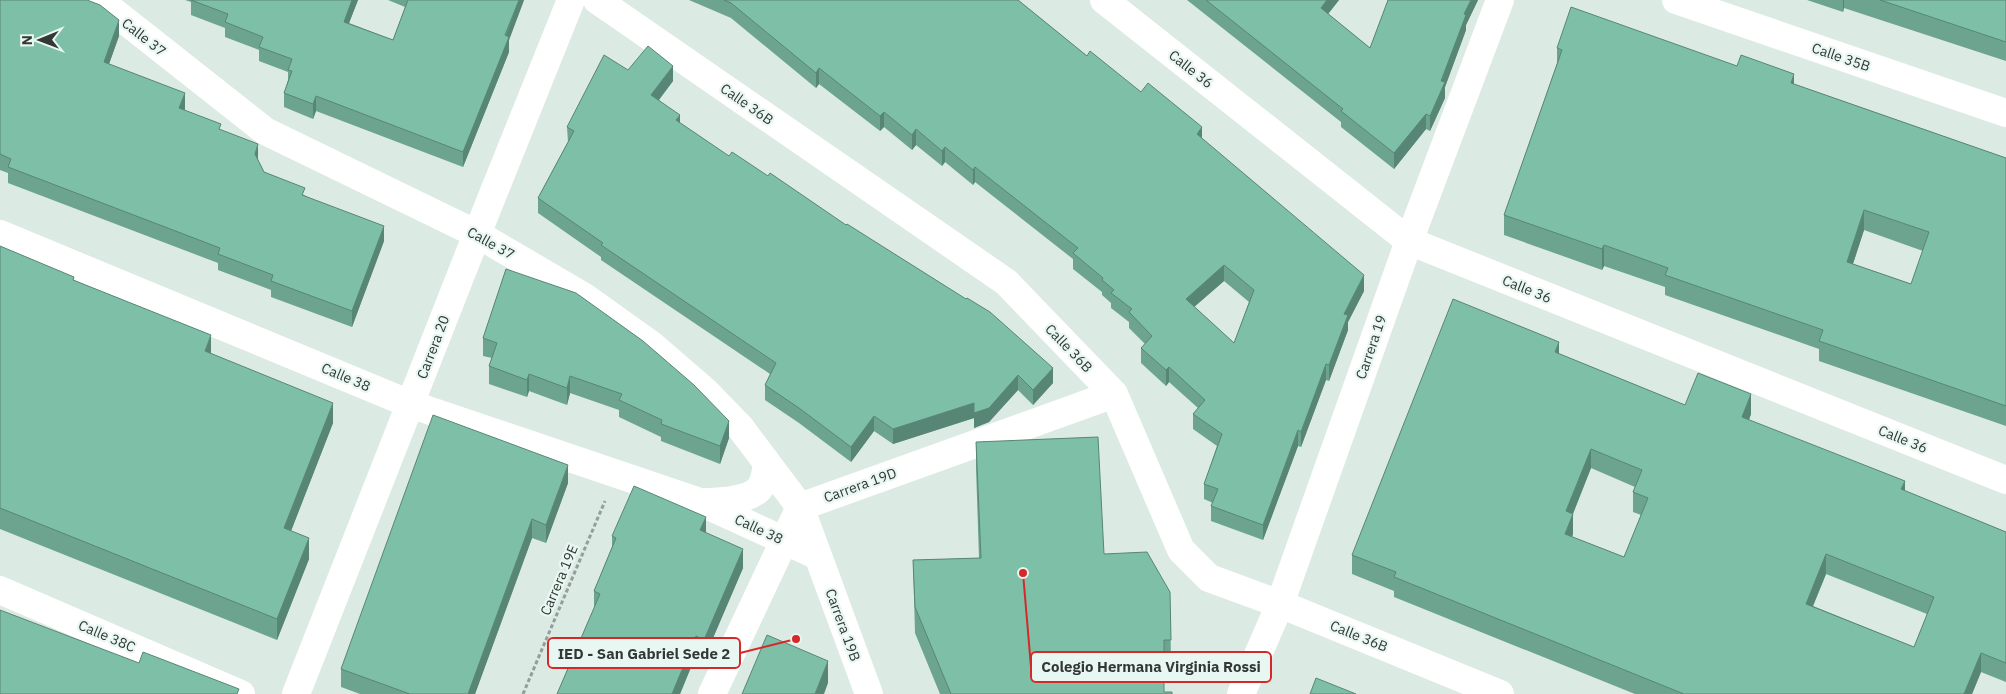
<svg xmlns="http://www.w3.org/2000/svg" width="2006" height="694" viewBox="0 0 2006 694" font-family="'IBM Plex Sans',sans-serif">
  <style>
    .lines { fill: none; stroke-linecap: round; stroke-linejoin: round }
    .path { stroke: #949e9a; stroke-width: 3; stroke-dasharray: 4 2.5; stroke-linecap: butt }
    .minor { stroke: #fff; stroke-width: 28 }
    .wall { fill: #6ca490; fill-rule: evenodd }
    .shaded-wall { fill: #588676 }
    .building { fill: #7ebfa8; stroke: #588676; fill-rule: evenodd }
    .labels { text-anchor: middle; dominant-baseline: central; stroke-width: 4.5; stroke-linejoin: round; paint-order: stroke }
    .street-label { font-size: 14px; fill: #333836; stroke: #e9f7f2 }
    .leader { fill: none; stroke: #d62828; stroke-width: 2 }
    .callout-dot { fill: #d62828; stroke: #e9f7f2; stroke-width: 2 }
    .callout { fill: #e9f7f2; stroke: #d62828; stroke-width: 2 }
    .callout-label { font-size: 15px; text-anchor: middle; font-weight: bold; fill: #333836 }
  </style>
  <rect width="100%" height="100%" fill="#dceae4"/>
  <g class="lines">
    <!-- path -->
    <path class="path" d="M523 694 605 501"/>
    <!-- minor -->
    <path class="minor" d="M99 0 265 131 477 234 583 296 653 346 705 391 740 427 800 507 869 694
      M597 0 1006 282 1114 394 1181 550 1209 578 1280 604 1500 694
      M1104 0 1409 241 2006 480
      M1676 0 2006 113
      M0 234 410 404 700 502 818 556
      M702 502C717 502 748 501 759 489 765 482 766 472 767 463
      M0 590 241 694
      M296 694 477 234 571 0
      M712 694 800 507 1114 394
      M1241 694 1280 604 1409 241 1500 0"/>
  </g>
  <!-- wall -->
  <path class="wall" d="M0 0 119 36 109 64 185 109 184 110 221 130 258 160 264 172 384 241 352 327 271 297V290L218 270V263L8 183V173L0 170Z
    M185 0H358L349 23 393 40 405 7 388 0H524L509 40V52L463 167 316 111 313 119 284 107V93L288 80V72L259 61V50L225 37V28L191 15V2Z
    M689 0H1018L1087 56 1141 92 1202 139 1364 291 1348 322V330L1329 381 1326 380 1301 447 1298 446 1263 540 1211 521V506L1213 503 1204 499V484L1217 446 1193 429V414L1198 408 1169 382 1166 386 1141 363V348L1145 344 1129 328V322L1111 308V303L1102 295V292L1073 269V259L975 182 973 185 945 162 942 166 916 145 912 150 884 127 880 131 819 84 816 88 731 18ZM1224 281 1249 302 1234 343 1194 307Z
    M1187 0H1339L1328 14 1370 48 1388 1 1387 0H1478L1466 25V30L1445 87V98L1430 131 1426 129 1394 169 1341 127V122Z
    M1807 0H2006V61L1844 8 1843 12Z
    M1557 48 1737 66 1794 84 2006 158V426L1819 361V349L1665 295V287L1604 266 1602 270 1504 235V215L1557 64ZM1864 230 1923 251 1911 284 1853 264Z
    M628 70 673 81 659 100 680 123 1053 383 1033 405 1018 390 989 422 974 428V418L893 444 874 431 851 462 799 423 765 400V385L770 374 601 260V257L538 213V198L568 142 567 127Z
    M0 246 74 280 211 353 333 423 291 531 309 559 277 640 0 529Z
    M506 269 729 438 720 464 661 441V437L619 417V410L570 393 567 405 529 391 527 397 489 384V366L492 358 483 356V338Z
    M1559 354 1685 405 1751 414 1749 420 1905 491 2006 532V682L1981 672 1972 694H1635L1394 597V591L1352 574V555ZM1591 468 1635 487 1633 492V512L1641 515 1624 557 1572 537 1573 534V514ZM1826 574 1927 614 1914 647 1813 606Z
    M976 442 1104 554 1170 592 1171 666H1164V692L1172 694H940L915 633 913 560 979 558 976 468Z
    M568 483 546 543 532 538 475 694H360L341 687V669Z
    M706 533 743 568 704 659 696 655 680 694H557L594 608V591L612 547V536Z"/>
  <!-- shaded-wall -->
  <path class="shaded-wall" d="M352 0H358L344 36V22Z
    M519 0H524L509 40V52L463 167V152Z
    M1327 0H1339L1321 23V8Z
    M1471 0H1478L1466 25V30L1445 87V98L1430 131V116L1464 14Z
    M1843 0H1844V8L1843 12Z
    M119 20V36L104 78V62Z
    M673 66V81L651 110V95Z
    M819 68V84L816 88V73Z
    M1794 74V94L1791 83Z
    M185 93V109L179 124V108Z
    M316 96V111L313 119V104Z
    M884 112V127L880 131V116Z
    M1426 114V129L1394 169V153Z
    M680 115V130L676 120Z
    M1202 127V143L1197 134Z
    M916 129V145L912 150V135Z
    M258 144V160L255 170V154Z
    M945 147V162L942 166V151Z
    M975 167V182L973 185V170Z
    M1864 210V230L1847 282V262Z
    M384 226V241L352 327V311Z
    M1604 245V266L1602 270V249Z
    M1224 265V281L1186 314V299Z
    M1364 275V291L1348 322V330L1329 381V365L1344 314Z
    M211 335V356L205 351Z
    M1559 342V362L1555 352Z
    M1326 364V380L1301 447V432Z
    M1169 367V382L1166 386V370Z
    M1053 368V383L1033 405V390Z
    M529 374V391L527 397V380Z
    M1018 375V390L989 422 974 428V413Z
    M570 376V393L567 405V388Z
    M1751 394V414L1742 437V417Z
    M333 403V423L284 549V528Z
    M974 403V418L893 444V429Z
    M874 416V431L851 462V447Z
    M729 421V438L720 464V446Z
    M1298 430V446L1263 540V525Z
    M1591 449V468L1566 531V511Z
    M568 465V483L546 543V525Z
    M1905 481V501L1901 489Z
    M1573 514V534L1565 554V534Z
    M706 517V537L700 530Z
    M532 519V538L475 694H468Z
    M309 538V559L277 640V619Z
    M743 549V568L704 659V640Z
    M1826 554V574L1806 623V604Z
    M696 636V655L680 694H672Z
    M1981 653V672L1972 694H1964Z
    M828 661V683L824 694H815Z"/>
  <!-- building -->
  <path class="building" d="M0 0H87L100 5 119 20 104 62 185 93 179 108 221 124 219 129 258 144 255 154 264 172 305 188 302 195 384 226 352 311 271 281 273 275 218 254 220 248 8 167 11 159 0 154Z
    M191 0H352L344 22 393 40 408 0H519L505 35 509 37 463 152 316 96 313 104 284 93 292 71 288 70 292 59 259 47 263 37 225 22 228 14Z
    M724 0H1018L1087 56 1090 51 1141 92 1148 83 1202 127 1197 134 1364 275 1344 314 1348 315 1329 365 1326 364 1301 432 1298 430 1263 525 1211 506 1218 489 1204 484 1222 434 1193 414 1205 400 1169 367 1166 370 1141 348 1152 336 1129 312 1132 309 1111 293 1114 290 1102 280 1103 278 1073 253 1078 248 975 167 973 170 945 147 942 151 916 129 912 135 884 112 880 116 819 68 816 73 731 3ZM1224 265 1254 290 1234 343 1186 299Z
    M1206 0H1327L1321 8 1370 48 1388 0H1471L1464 14 1466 15 1441 81 1445 82 1430 116 1426 114 1394 153 1341 111 1343 109Z
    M1880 0H2006V42Z
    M1571 7 1737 66 1741 55 1794 74 1791 83 2006 158V406L1819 341 1823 330 1665 275 1668 268 1604 245 1602 249 1504 215 1562 50 1557 48ZM1864 210 1929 232 1911 284 1847 262Z
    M648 46 673 66 651 95 680 115 676 120 729 156 732 152 768 176 770 173 846 225 847 224 966 299 967 298 990 312 1053 368 1033 390 1018 375 989 408 974 413V403L893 429 874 416 851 447 799 408 765 385 776 363 601 245 603 243 538 198 574 131 567 127 604 55 628 70Z
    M0 246 74 277 73 280 211 335 205 351 333 403 284 528 309 538 277 619 0 508Z
    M506 269 576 293 643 341 694 385 729 421 720 446 661 424 662 420 619 400 622 394 570 376 567 388 529 374 527 380 489 366 497 343 483 338Z
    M1453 299 1559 342 1555 352 1685 405 1698 373 1751 394 1742 417 1905 481 1901 489 2006 532V663L1981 653 1964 694H1684L1394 577 1396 572 1352 555ZM1591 449 1642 470 1633 492 1648 498 1624 557 1565 534 1573 514 1566 511ZM1826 554 1934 597 1914 647 1806 604Z
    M433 415 568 465 546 525 532 519 468 694H410L341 669Z
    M1098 437 1104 554 1147 552 1170 592 1171 640H1164V692H1172V694H951L915 607 913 560 981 558 976 442Z
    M634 486 706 517 700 530 743 549 704 640 696 636 672 694H557L600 594 594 591 616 538 612 536Z
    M0 610 139 663 143 652 239 689 237 694H0Z
    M767 635 828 661 815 694H742Z
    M1316 678 1356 694H1310Z"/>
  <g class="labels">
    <!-- street labels -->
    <g class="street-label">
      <text transform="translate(144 37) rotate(38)">Calle 37</text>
      <text transform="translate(1841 57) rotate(19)">Calle 35B</text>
      <text transform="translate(1191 69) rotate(38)">Calle 36</text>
      <text transform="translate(747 104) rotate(35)">Calle 36B</text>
      <text transform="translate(491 243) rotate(29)">Calle 37</text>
      <text transform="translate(1527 289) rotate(22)">Calle 36</text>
      <text transform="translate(433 347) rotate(-69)">Carrera 20</text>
      <text transform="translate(1371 347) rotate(-71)">Carrera 19</text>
      <text transform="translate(1069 348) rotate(46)">Calle 36B</text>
      <text transform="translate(346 377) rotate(23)">Calle 38</text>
      <text transform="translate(1903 439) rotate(22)">Calle 36</text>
      <text transform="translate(860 485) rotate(-20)">Carrera 19D</text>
      <text transform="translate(759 529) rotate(25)">Calle 38</text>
      <text transform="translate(559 580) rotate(-67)">Carrera 19E</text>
      <text transform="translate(843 625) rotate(70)">Carrera 19B</text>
      <text transform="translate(107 636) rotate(23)">Calle 38C</text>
      <text transform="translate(1359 636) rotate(22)">Calle 36B</text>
    </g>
  </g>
  <!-- callouts -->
  <path class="leader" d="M796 639L740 653M1023 573L1031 667"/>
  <g class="callout-dot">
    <circle cx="796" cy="639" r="5"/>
    <circle cx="1023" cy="573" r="5"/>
  </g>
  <g class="callout">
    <rect x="548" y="638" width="192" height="30" rx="5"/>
    <rect x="1031" y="652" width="240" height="30" rx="5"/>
  </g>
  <g class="callout-label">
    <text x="644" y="659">IED - San Gabriel Sede 2</text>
    <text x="1151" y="672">Colegio Hermana Virginia Rossi</text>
  </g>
  <!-- north arrow -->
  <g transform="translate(40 40) rotate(269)" stroke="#e9f7f2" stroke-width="4" paint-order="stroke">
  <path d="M0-4L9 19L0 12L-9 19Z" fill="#333836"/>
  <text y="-8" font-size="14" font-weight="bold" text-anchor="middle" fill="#333836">N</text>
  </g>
</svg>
